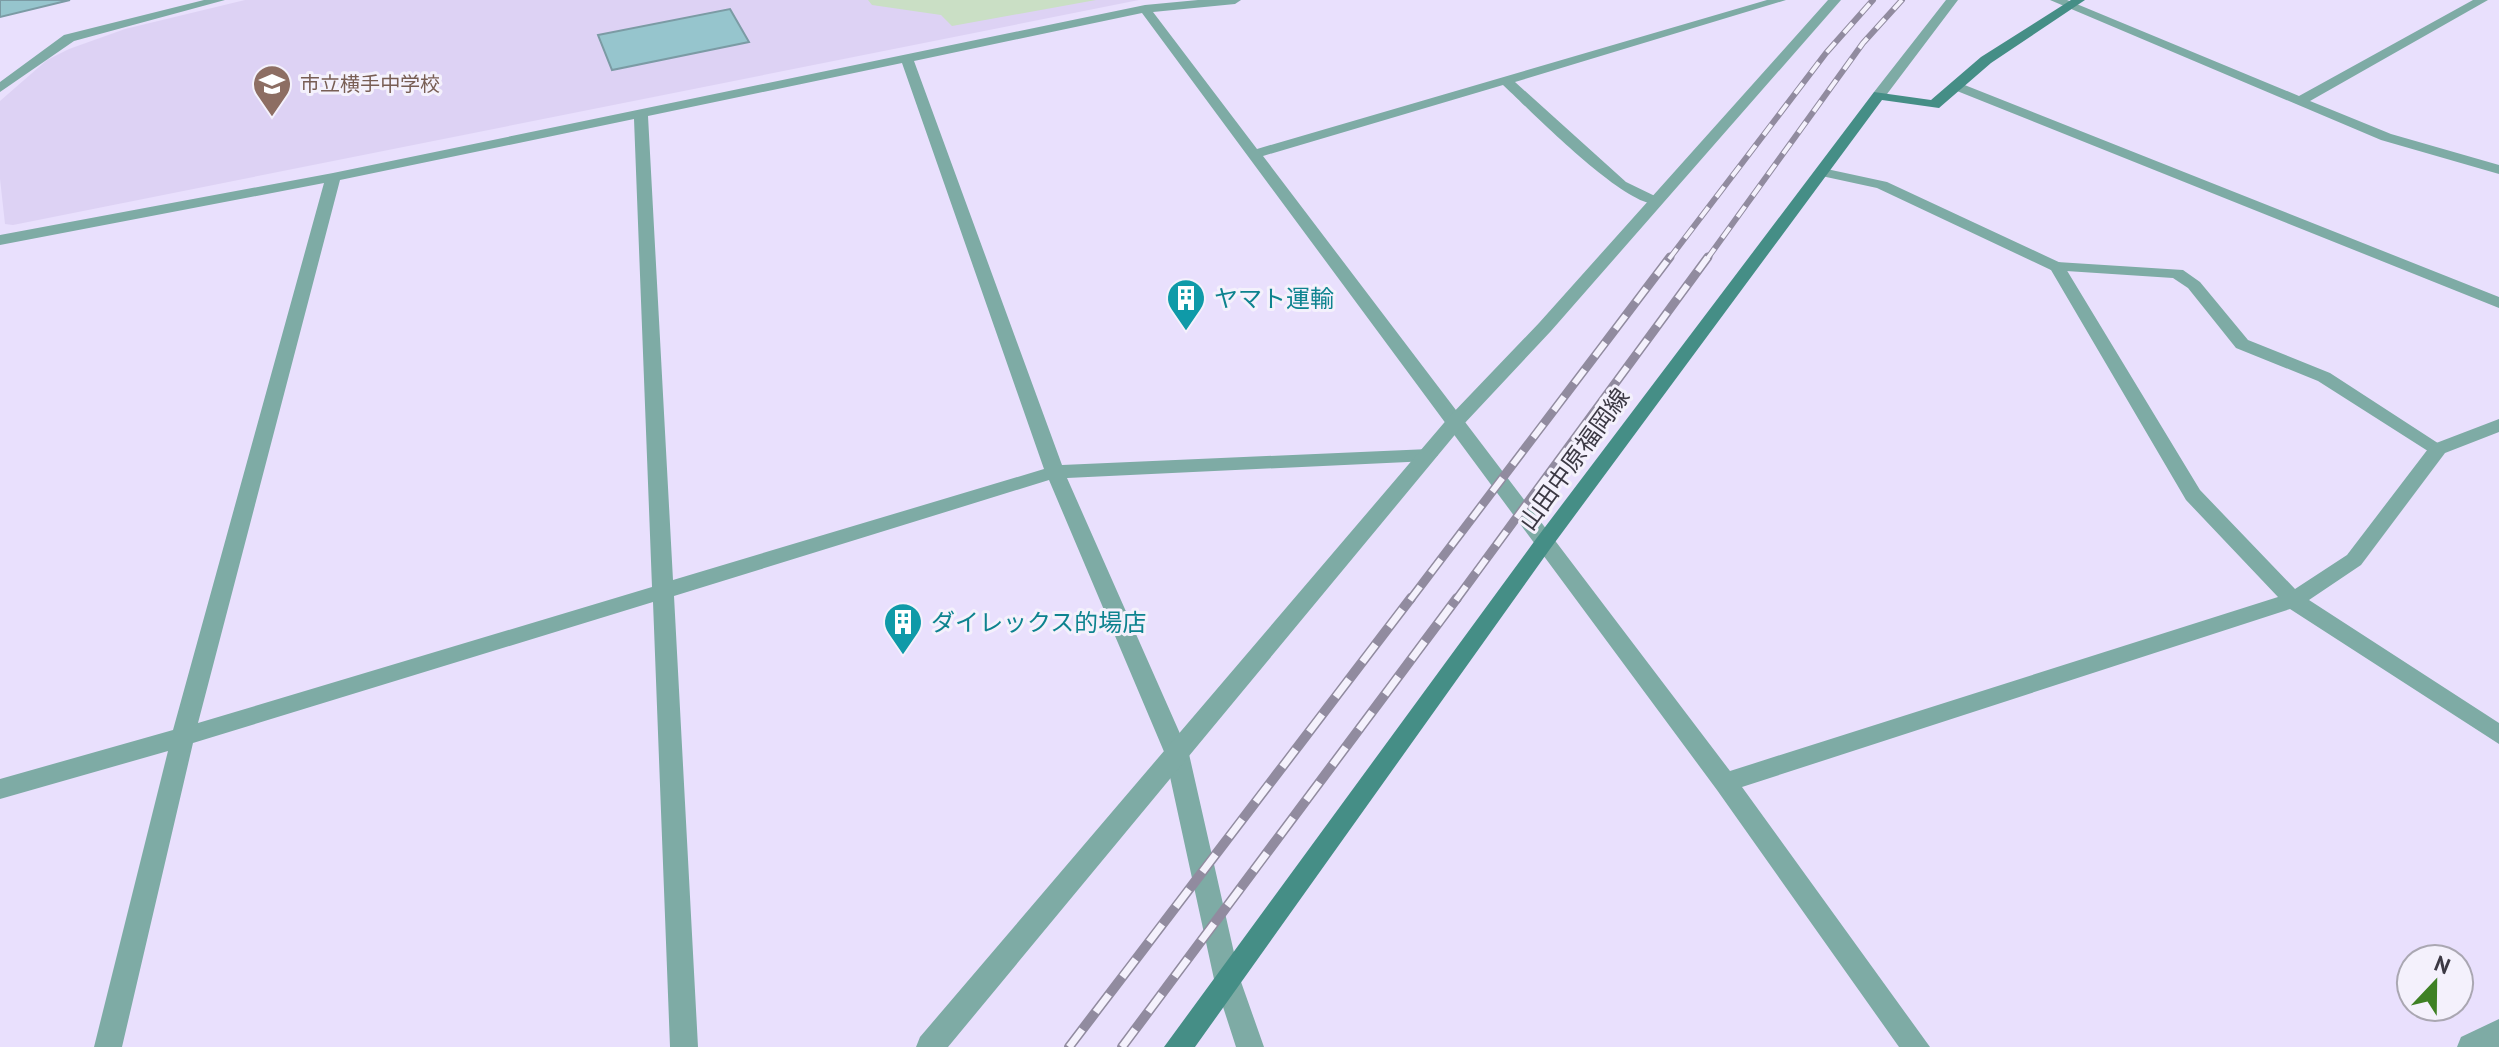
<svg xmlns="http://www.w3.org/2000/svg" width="2499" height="1047" viewBox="0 0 2499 1047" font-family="'PT Sans','Noto Sans JP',sans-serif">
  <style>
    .built { fill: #ddd2f4 }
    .green { fill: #cadfc5 }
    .water { fill: #96c5cd; stroke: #7b9ba4; stroke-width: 2 }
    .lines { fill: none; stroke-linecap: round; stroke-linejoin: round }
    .service { fill: #7eaba5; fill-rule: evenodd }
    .minor { fill: #7eaba5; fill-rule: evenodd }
    .tertiary { fill: #7eaba5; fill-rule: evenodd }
    .secondary { fill: #458e86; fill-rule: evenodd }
    .rail-far2-casing { stroke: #918b9f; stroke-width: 6 }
    .rail-far1-casing { stroke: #918b9f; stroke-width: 9 }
    .rail-casing { stroke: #918b9f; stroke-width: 10 }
    .rail-far2 { stroke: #f4f1fc; stroke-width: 4; stroke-dasharray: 13; stroke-linecap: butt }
    .rail-far1 { stroke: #f4f1fc; stroke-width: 6; stroke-dasharray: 17; stroke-linecap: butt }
    .rail { stroke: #f4f1fc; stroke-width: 7; stroke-dasharray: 22; stroke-linecap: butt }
    .labels { text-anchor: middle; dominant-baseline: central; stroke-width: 6; stroke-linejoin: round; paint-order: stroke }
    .far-education-label { font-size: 20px; fill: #785e54; stroke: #f4f1fc; text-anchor: start }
    .culture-label { font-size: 24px; fill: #0d838f; stroke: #f4f1fc; text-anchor: start }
    .street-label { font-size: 24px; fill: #3c3944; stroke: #f4f1fc }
  </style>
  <rect width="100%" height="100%" fill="#e9e0fd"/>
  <!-- built -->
  <path class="built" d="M245 0H1139L13 225 5 224 0 179V101L47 60 69 49 125 29Z"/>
  <!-- green -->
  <path class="green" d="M868 0H1096L952 26 941 15 872 5Z"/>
  <!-- water -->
  <path class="water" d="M0 0H70L0 17Z
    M730 9 749 42 612 70 598 35Z"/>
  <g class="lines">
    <!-- service -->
    <path class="service" d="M2057 262 2183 270 2200 282 2248 340 2330 373 2447 449 2438 455 2431 453 2318 381 2236 348 2188 288 2173 278 2051 270 2049 267Z"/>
    <!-- minor -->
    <path class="minor" d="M204 0H225L74 41 0 92V82L64 35Z
      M1198 0H1241L1235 4 1153 12 1257 149 1767 0H1786L1515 82 1626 182 1659 198V204C1627 210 1530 110 1503 85L1263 156 1730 771 2278 597 2186 500 2051 270 1877 188 1817 175V169L1822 168 1887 182 2063 264 2200 490 2295 589 2347 555 2431 445 2499 419V432L2445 453 2361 565 2309 600 2499 723V744L2290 609 1742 787 1930 1047H1899L1717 790 1142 13 914 61 1062 465 1429 449 1438 455 1429 461 1067 478 1189 754 1240 979 1264 1047H1236L1214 979 1165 754 1049 480 674 596 698 1047H670L653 602 193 743 122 1047H94L168 751 0 799V779L173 730 324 183 0 245V235L333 173 1145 5ZM902 63 1044 469 673 580 648 116ZM634 119 652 587 198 723 340 180Z
      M2050 0H2067L2299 96 2473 0H2488L2310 101 2391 134 2499 165V174L2381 140Z
      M1957 82 2499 297V308L1952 89 1950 86Z
      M2499 1019V1047H2457L2461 1037Z"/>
    <!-- tertiary -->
    <path class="tertiary" d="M1828 0H1841L1551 331 1463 425 948 1047H916L920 1037 1449 417 1539 323Z
      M1946 0H1958L1884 98H1874V92Z"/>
    <!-- secondary -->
    <path class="secondary" d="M2071 0H2085L1991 63 1939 108 1882 100 1550 549 1195 1047H1164L1536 539 1874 92 1931 100 1981 57Z"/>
    <defs>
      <path id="rail-far2" d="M1669 259 1826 53 1873 0
        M1707 259 1863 43 1902 0"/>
      <path id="rail-far1" d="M1410 600 1670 257
        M1456 600 1708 257"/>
      <path id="rail" d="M1069 1047 1411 598
        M1122 1047 1457 598"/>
    </defs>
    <!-- rail-far2 casing -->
    <use href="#rail-far2" class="rail-far2-casing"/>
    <!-- rail-far1 casing -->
    <use href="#rail-far1" class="rail-far1-casing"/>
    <!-- rail casing -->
    <use href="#rail" class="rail-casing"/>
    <!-- rail-far2 -->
    <use href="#rail-far2" class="rail-far2"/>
    <!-- rail-far1 -->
    <use href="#rail-far1" class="rail-far1"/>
    <!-- rail -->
    <use href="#rail" class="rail"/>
  </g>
  <!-- icons -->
  <defs>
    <symbol id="school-pin" viewBox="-11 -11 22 30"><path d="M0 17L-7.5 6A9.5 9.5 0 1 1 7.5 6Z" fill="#8d6e63" stroke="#f4f1fc"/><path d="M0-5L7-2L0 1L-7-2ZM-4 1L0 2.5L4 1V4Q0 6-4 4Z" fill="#fff"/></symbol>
    <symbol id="building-pin" viewBox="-11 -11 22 30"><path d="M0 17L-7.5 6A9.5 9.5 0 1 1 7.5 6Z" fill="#0f9aa8" stroke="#f4f1fc"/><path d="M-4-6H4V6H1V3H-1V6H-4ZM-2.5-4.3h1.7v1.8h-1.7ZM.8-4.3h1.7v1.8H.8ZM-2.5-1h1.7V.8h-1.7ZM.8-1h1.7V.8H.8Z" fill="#fff"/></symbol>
  </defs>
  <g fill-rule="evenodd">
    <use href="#school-pin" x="250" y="62" width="44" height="60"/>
    <use href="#building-pin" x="1164" y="276" width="44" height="60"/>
    <use href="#building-pin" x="881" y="600" width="44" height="60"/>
  </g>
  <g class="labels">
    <!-- far-education labels -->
    <g class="far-education-label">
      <text x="300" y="84">市立横手中学校</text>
    </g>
    <!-- culture labels -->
    <g class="culture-label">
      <text x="1214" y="298">ヤマト運輸</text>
      <text x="931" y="622">ダイレックス的場店</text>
    </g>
    <!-- street labels -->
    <g class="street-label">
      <text transform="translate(1574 459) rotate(-54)">山田中原福岡線</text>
    </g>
  </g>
  <!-- north arrow -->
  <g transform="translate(2435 983) rotate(22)"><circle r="38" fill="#f4f1fc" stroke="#aaa7b2" stroke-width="2"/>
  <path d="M0-6L14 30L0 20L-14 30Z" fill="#3e8124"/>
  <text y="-12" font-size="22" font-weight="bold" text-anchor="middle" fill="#3c3944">N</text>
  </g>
</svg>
